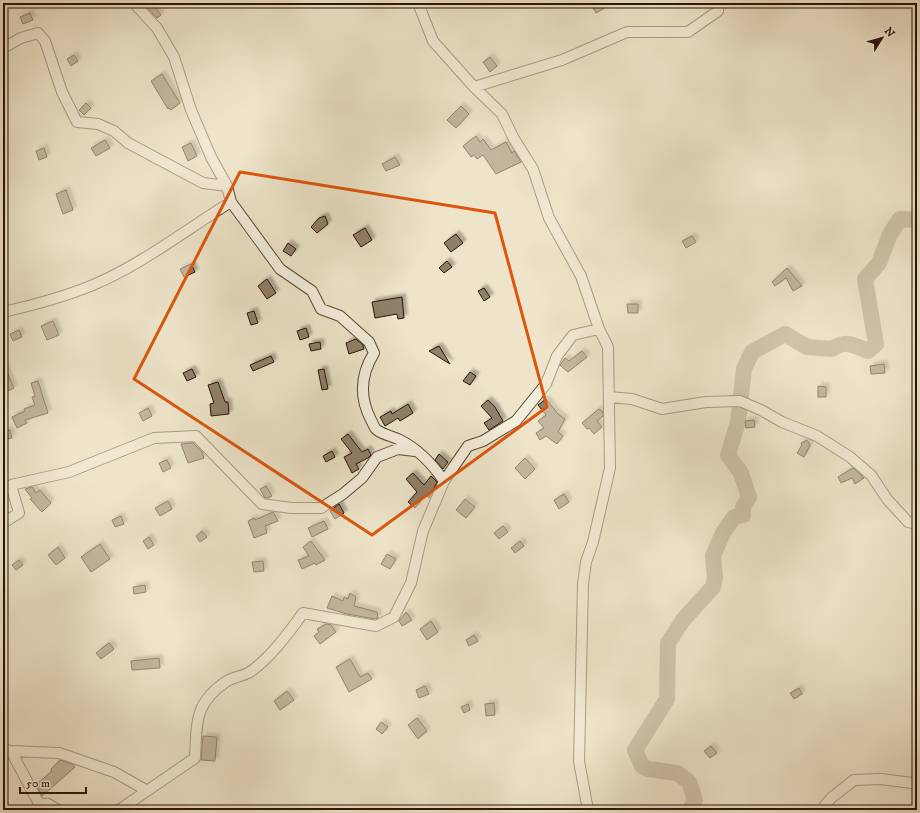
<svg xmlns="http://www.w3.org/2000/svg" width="920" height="813" viewBox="0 0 920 813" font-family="'IM FELL DW Pica',serif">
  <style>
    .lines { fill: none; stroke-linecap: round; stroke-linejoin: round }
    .river { stroke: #aa9d86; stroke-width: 16 }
    .building { fill: #8f806b; stroke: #291305; filter: url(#shadow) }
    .minor-casing { stroke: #5a4736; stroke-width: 12 }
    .minor { stroke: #f3eddc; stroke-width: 10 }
    .marked { fill: none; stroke: #de560c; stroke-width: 3; stroke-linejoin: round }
  </style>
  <defs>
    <filter id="shadow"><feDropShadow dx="3.5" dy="-3.5" stdDeviation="1" flood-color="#0004"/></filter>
  </defs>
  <rect width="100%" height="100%" fill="#ede4c9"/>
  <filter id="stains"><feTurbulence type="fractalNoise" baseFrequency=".005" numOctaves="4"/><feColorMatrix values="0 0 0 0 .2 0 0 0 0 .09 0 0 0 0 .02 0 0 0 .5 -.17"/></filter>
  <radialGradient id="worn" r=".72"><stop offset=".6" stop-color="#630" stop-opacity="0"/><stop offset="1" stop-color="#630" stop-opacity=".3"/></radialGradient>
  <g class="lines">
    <!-- river -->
    <path class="river" d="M690 810 695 800 689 782 677 773 648 769 642 766 635 750 667 699 668 643 683 620 713 587 715 577 713 556 723 533 734 517 743 515V507L749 497 741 473 728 455 738 422 744 369 752 352 785 334 807 347 832 349C847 339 852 345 868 351L876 344 865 279 879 263 890 234 900 219 917 220"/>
  </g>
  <!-- building -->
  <path class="building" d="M148 3H152L161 15 157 18 145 5Z
    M590 3H613L596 13Z
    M30 13 33 20 23 24 20 17Z
    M74 55 78 61 71 66 67 59Z
    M490 57 497 66 490 72 483 62Z
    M162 74 180 103 171 110 169 108 168 109 151 81Z
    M86 103 91 108 84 115 79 110Z
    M461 106 469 114 456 128 447 120Z
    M476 136 480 142 483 139 491 150 506 142 512 153 514 151 521 162 496 174 483 155 477 159 474 155 471 157 463 146Z
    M105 140 110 148 96 156 91 148Z
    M191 143 197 156 188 161 182 147Z
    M44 148 47 157 39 160 36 151Z
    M395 157 400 165 386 171 382 164Z
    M66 190 73 210 63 214 56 194Z
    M325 216 328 224 317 233 311 227 319 218Z
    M365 228 372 240 361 247 353 235Z
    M456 234 463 243 451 252 444 243Z
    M692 236 696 242 686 248 682 241Z
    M288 243 296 249 291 256 283 251Z
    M447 261 452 267 444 273 439 268Z
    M191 264 195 272 184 277 180 269Z
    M787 268 802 286 793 291 786 278 775 286 772 282Z
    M267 279 276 293 267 299 258 286Z
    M484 288 490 297 484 301 478 291Z
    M402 297 404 318 398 319 397 314 375 318 372 302Z
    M627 304H638V313H628Z
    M254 311 258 323 251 325 247 313Z
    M53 321 59 335 47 340 41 326Z
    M306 328 309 337 300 340 297 331Z
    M19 330 22 337 13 341 10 334Z
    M356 339 363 345 364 349 349 354 346 343Z
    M320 342 321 349 311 351 309 344Z
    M439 346 450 364 429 351Z
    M582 351 587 357 568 372 560 365 565 358 569 361Z
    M271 356 274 362 253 371 250 365Z
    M3 363 14 388 6 392 3 386Z
    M884 364 885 373 871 374 870 366Z
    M192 369 196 377 187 381 183 373Z
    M324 369 328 389 322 390 318 370Z
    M470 372 476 376 470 385 463 381Z
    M38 381 48 413 25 420 27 423 17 428 12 417 25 411 24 409 35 405 32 397 35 396 31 383Z
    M218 382 225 402H228L229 414 211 416 210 404 214 403 208 385Z
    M818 386 826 387V397H818Z
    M546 399 558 414 565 419 558 432 563 436 557 444 546 436 540 440 536 433 544 428 538 421 546 415 538 405Z
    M488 400 495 407 503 421 489 430 484 423 492 418 481 406Z
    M408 404 413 413 400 421 398 418 385 426 380 417 391 411 392 414Z
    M148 408 152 416 143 421 139 413Z
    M599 409 603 412V416L597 421 602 427 594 434 589 428 587 429 582 423Z
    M754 420 755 427 746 428 745 421Z
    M10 430 12 438 3 440V432Z
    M348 434 362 452 368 449 371 455 368 458 356 464 359 469 352 473 344 457 352 453 341 439Z
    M807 440 810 445 804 457 797 453 802 445 801 443Z
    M193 443 202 452 204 458 188 463 181 444Z
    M332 451 335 457 326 462 323 456Z
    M439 454 448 462 443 469 435 460Z
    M525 458 535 469 525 479 515 468Z
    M167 460 171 468 163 472 159 463Z
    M853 468 864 478 855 484 852 478 841 483 838 477Z
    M413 473 424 485 431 476 437 482 429 498 426 495 415 508 408 502 417 492 406 479Z
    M266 486 272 496 268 498H265L260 489Z
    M32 487 36 493 40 490 51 503 42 512 30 499 32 498 25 489Z
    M564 494 569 502 559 509 554 500Z
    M465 499 475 507 466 518 456 510Z
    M168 501 172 509 160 516 155 508Z
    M339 504 344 513 335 519 330 511Z
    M273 512 278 521 265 526 267 533 254 538 248 521 254 518 255 520Z
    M121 516 124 524 115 527 112 520Z
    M324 521 328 529 312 537 308 528Z
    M503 526 508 532 499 539 494 533Z
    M202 531 207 537 200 542 196 536Z
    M149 537 154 545 148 549 143 541Z
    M311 541 325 560 316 565 315 563 302 569 298 560 309 556 303 547Z
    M520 541 524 546 515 553 511 548Z
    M100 544 110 559 91 572 81 557Z
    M58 547 65 558 56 565 48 555Z
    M387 554 396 559 390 569 381 564Z
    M19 560 23 565 16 570 12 565Z
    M263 561 264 571 254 572 252 562Z
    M145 585 146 592 134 594 133 587Z
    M350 593 356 597 354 606 377 612 378 618 375 619 347 614 327 608 332 596 343 601 344 597 348 599Z
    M406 612 412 620 402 626 399 621Z
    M431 621 438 632 427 640 420 629Z
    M326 624 331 625 336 632 320 644 314 636 319 632 317 629Z
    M474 635 478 641 469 646 466 640Z
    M109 643 114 649 101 659 96 653Z
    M159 658 160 668 132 670 131 661Z
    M350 659 360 677 368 673 372 679 349 692 336 667Z
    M425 686 429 694 419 698 416 690Z
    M799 688 802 694 794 699 790 693Z
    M287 691 294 700 280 710 274 701Z
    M494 703 495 715 486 716 485 704Z
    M468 704 470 710 464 713 461 707Z
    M417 718 427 731 418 739 408 725Z
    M381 722 388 727 382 734 376 729Z
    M203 736 217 737 215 761 201 760Z
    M711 746 717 753 710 758 704 751Z
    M60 760 72 764 75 767 42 796 36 785 52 771 51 769Z"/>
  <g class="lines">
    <defs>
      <path id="minor" d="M134 3 157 28 174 57 191 110 211 157 227 186 231 202 280 269 312 291 321 309 340 316 369 342 374 353C361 374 359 397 371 420 373 423 374 428 377 430 384 435 392 436 400 440 418 449 433 465 444 481
        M418 3 433 41 474 87 502 114 514 139 533 169 549 218 581 276 599 329 608 347 610 468 593 542 586 562 583 584 579 761 588 810
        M3 48 21 38 38 33 45 41 62 92 77 122 98 124 114 131 128 143 203 183 227 186
        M474 87 562 60 627 32H688L718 11 719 3
        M3 312C34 305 64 297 93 285 141 265 187 229 231 202
        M609 397 632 399 662 409 706 402 740 401 761 410 782 422 817 436 850 457 871 475 887 499 908 522 917 524
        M3 523 19 513 11 485 69 472 154 438 196 436 262 504 291 508H321L343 494 362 478 377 457 398 449 415 451
        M3 749 11 751 59 753 114 772 146 790
        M11 751 39 804H48L58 810
        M119 810 195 758C197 722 194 703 227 681 234 677 243 676 250 672 271 657 288 634 303 613L376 626 394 617 411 583 423 531 444 481 468 446 483 441 516 421 546 384 557 356 573 335 599 329
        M821 810 831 798 854 780 881 779 912 783 917 780"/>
    </defs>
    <!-- minor casing -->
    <use href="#minor" class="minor-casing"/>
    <!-- minor -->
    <use href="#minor" class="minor"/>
  </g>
  <!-- marked area -->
  <path d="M0 0H920V813H0ZM240 172 495 213 547 407 372 535 134 379Z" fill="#ede4c9" fill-opacity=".55" fill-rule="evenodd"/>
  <path class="marked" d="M240 172 495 213 547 407 372 535 134 379Z"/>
  <!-- margin -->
  <rect width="920" height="813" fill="none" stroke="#ede4c9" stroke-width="16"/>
  <rect x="4" y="4" width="912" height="805" fill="none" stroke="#291305" stroke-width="2"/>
  <rect x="8" y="8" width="904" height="797" fill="none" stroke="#291305"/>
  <!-- north arrow -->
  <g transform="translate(882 38) rotate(53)" stroke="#f3eddc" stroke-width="3" paint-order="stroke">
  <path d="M0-3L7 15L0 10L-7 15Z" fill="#291305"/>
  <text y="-6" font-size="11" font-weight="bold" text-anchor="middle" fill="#291305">N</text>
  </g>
  <!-- scale -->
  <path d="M20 787v6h66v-6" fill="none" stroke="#291305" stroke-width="2"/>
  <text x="26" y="787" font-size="12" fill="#291305" stroke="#f3eddc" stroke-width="3" paint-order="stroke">50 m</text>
  <rect width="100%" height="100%" filter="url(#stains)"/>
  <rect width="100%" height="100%" fill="url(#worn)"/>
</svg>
